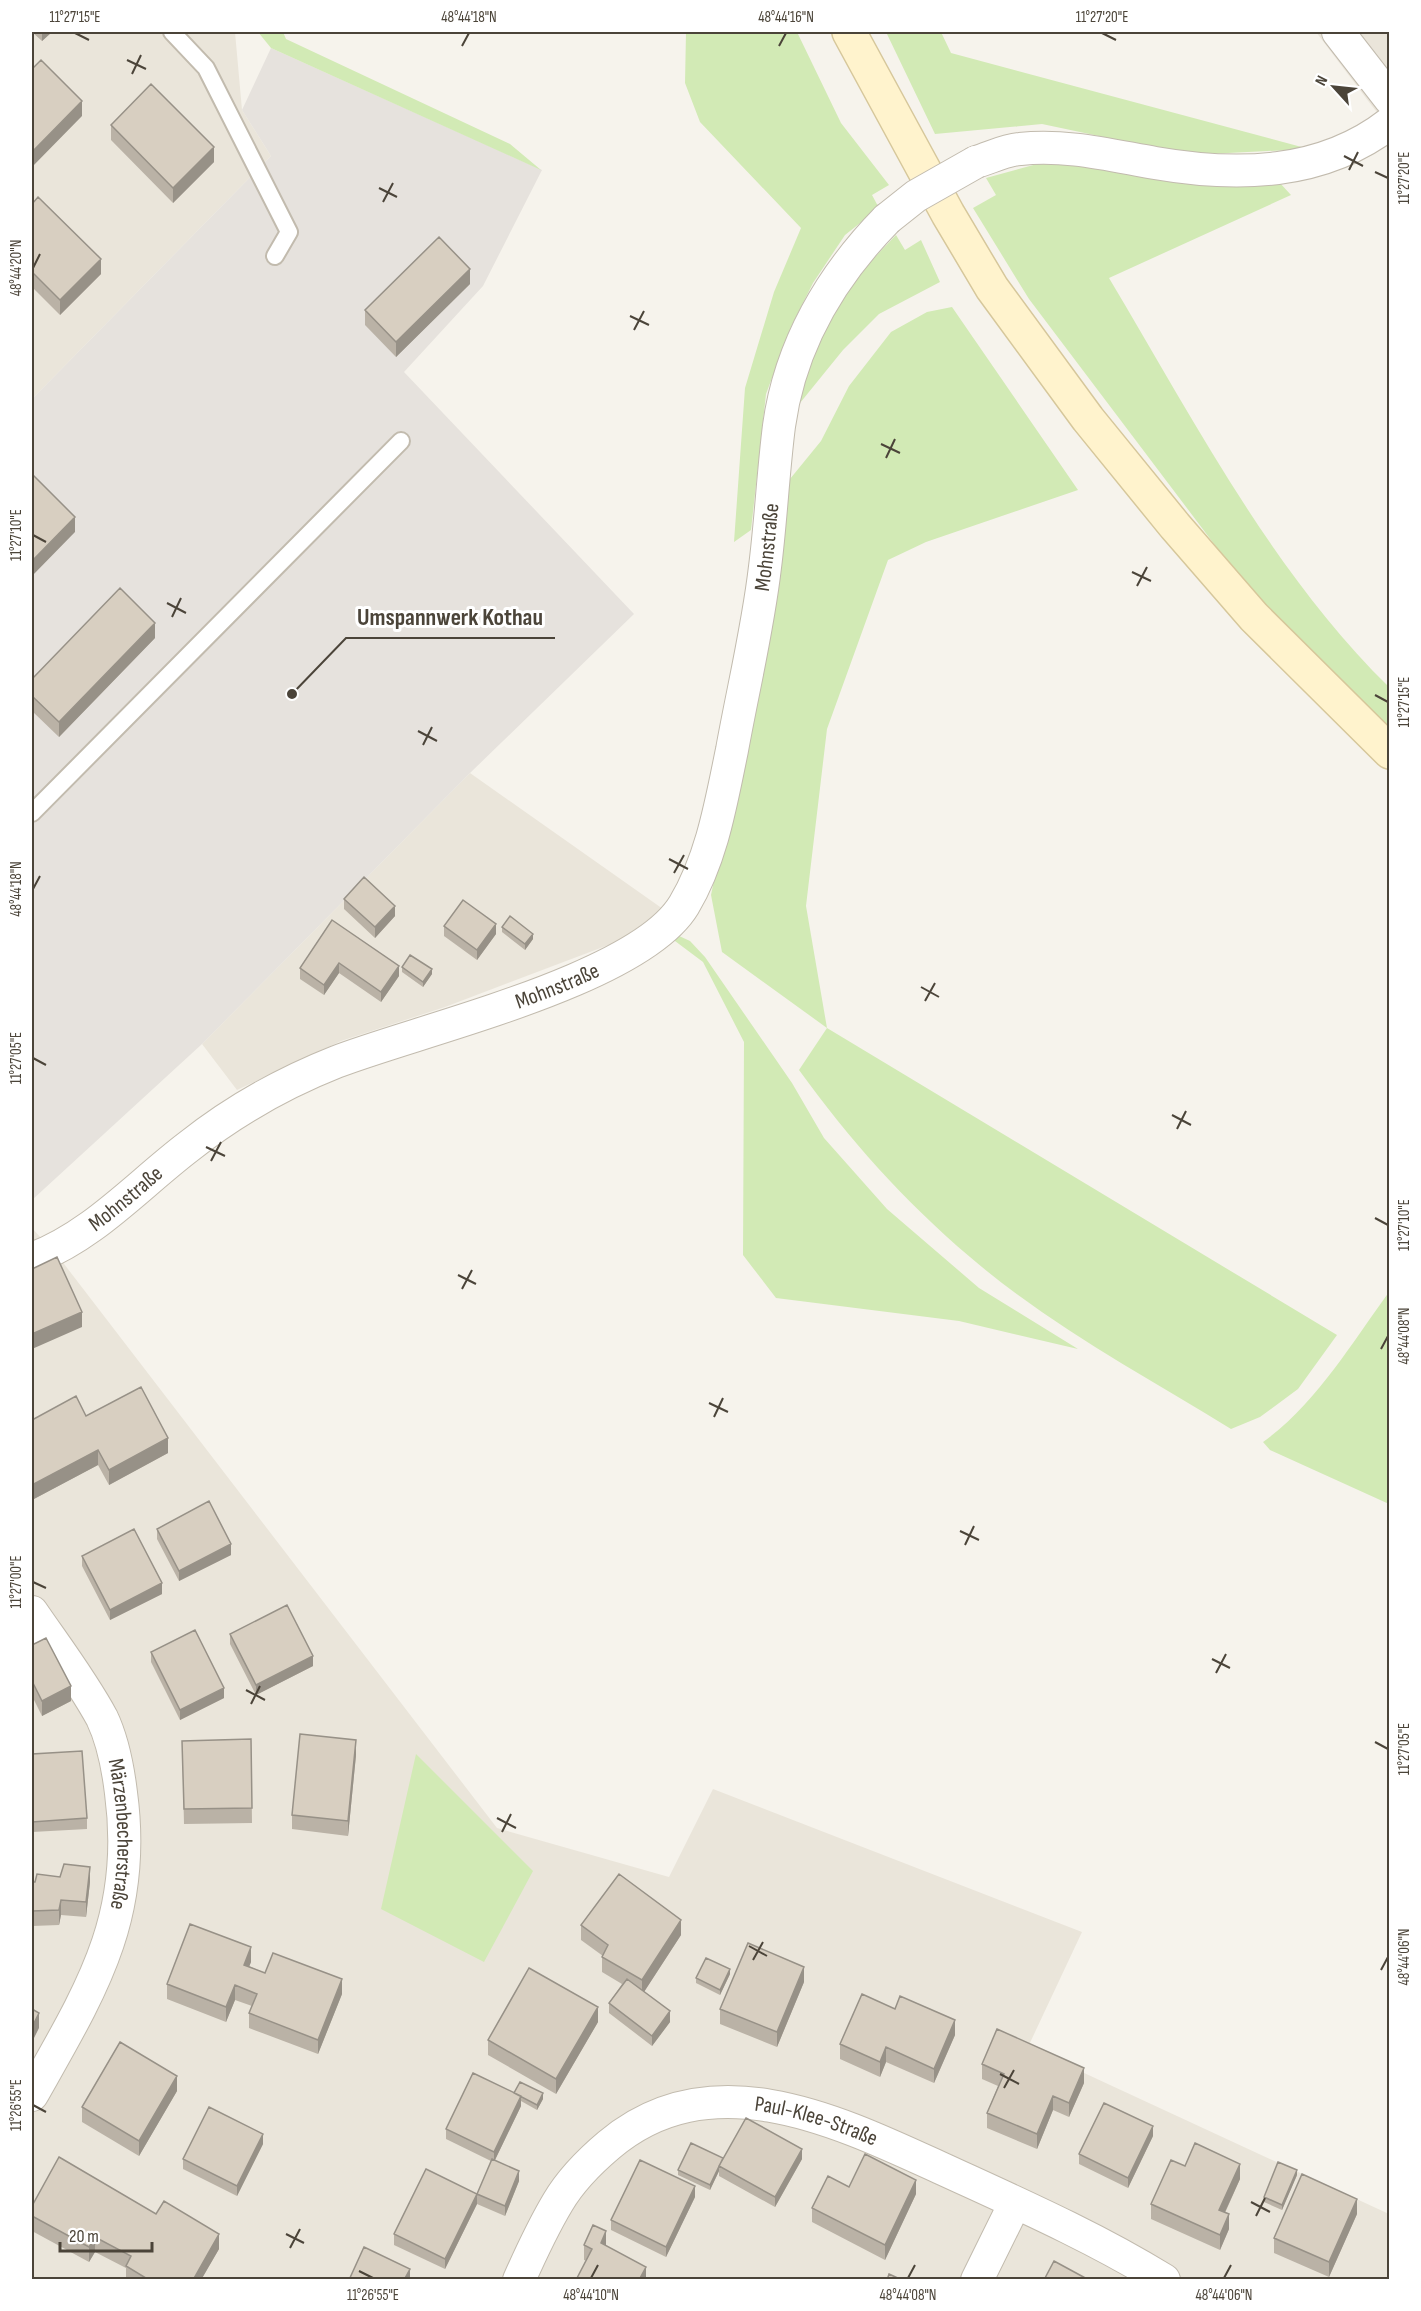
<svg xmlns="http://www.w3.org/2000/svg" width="1421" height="2311" viewBox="0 0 1421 2311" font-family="'Sofia Sans Condensed',sans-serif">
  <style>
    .residential { fill: #eae5da }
    .industrial { fill: #e6e2dd }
    .green { fill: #d2eab5 }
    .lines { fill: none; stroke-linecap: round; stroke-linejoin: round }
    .lane-casing { stroke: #c2bbae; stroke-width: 20 }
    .street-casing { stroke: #c2bbae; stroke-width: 34 }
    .secondary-casing { stroke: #d6c79b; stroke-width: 36 }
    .lane { stroke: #fff; stroke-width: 16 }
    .street { stroke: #fff; stroke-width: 32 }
    .secondary { stroke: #fff3cd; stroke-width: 33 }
    .street-bridge-casing { stroke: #c2bbae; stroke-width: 34; stroke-linecap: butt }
    .street-bridge { stroke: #fff; stroke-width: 32 }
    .wall { fill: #bab2a6 }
    .shaded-wall { fill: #979187 }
    .building { fill: #d8cfc1; stroke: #979187; stroke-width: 1.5 }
    .ticks { fill: none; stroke: #4b4439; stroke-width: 2 }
    .labels { text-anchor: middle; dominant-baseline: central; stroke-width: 6; stroke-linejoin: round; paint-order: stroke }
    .street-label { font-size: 22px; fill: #4b4439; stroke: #fff }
    .leader { fill: none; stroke: #4b4439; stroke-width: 2 }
    .callout-dot { fill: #4b4439; stroke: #fff; stroke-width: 2 }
    .callout-label { font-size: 24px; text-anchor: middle; font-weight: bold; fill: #4b4439; stroke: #fff; stroke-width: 6; stroke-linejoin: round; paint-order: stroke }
    .neatline { fill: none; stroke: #4b4439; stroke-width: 2 }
    .ticks-label { font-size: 15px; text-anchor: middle; fill: #4b4439 }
  </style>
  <rect width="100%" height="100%" fill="#f6f3ec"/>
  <!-- residential -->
  <path class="residential" d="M32 32H235L242 110 271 156 32 399Z
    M1316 32H1389V127L1372 106Z
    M470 773 663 909 619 941 445 1007 341 1041 237 1090 202 1044Z
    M32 1228 61 1260 497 1828 669 1877 713 1789 1082 1932 1028 2047 1389 2214V2279H32Z"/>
  <!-- industrial -->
  <path class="industrial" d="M271 48 542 170 483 286 404 372 634 614 470 773 202 1044 32 1200V399L271 156 242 110Z"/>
  <!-- green -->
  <path class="green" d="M258 32H283L286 39 510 144 541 170 271 48Z
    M686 32H797L841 123 889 185 872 195 879 208 845 235 813 283 791 327 766 394 751 530 734 542 745 388 774 292 801 228 700 122 685 83Z
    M886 32H941L951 53 1309 149 1189 155 1042 124 935 134Z
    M1048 161 1279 182 1291 195 1109 278C1194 420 1271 571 1389 687V729L1242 581 1029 299 973 208 996 195 986 178Z
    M896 235 905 250 921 240 940 282 879 314 843 350 800 403 809 363 850 283Z
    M952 307 1078 490 926 542 888 560 827 729 806 906 827 1028 1337 1335 1298 1389 1260 1417 1231 1429C1143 1375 1049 1325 970 1257 904 1201 849 1139 799 1070L827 1028 722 952 711 895 733 789 781 490 821 441 849 386 891 332 927 312Z
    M677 935 690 941 705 957 792 1083 824 1138 887 1209 979 1288 1078 1349 959 1321 776 1298 743 1255 744 1042 703 962 671 938Z
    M1389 1292V1504L1270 1450 1263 1442C1316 1404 1351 1344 1389 1292Z
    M416 1754 533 1871 484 1962 381 1909Z"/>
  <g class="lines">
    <defs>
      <path id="lane" d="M172 32 206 68 289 232 275 256
        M32 813 401 441"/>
      <g id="street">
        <path d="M1338 32 1390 99"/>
        <path d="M976 162C990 158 1005 150 1020 149 1066 144 1109 155 1155 163 1236 177 1322 176 1390 123"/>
        <path id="s1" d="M32 1259C93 1236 137 1186 188 1147 232 1112 283 1083 336 1062 418 1030 639 980 684 905 712 858 721 803 732 750 743 689 758 628 765 567 771 520 773 473 779 426 790 346 831 276 887 219"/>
        <path id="s2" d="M32 1612C56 1647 82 1681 102 1718 113 1741 118 1768 121 1793 138 1918 90 1992 32 2095"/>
        <path id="s3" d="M519 2280C531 2253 543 2227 558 2202 571 2180 590 2161 609 2145 712 2058 840 2122 945 2170 1019 2204 1094 2237 1164 2280"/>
        <path d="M977 2280 1015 2203"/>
      </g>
      <path id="secondary" d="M849 32 948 214 992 288 1088 419 1175 526 1254 617 1390 752"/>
    </defs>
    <!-- lane casing -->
    <use href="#lane" class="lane-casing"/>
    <!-- street casing -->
    <use href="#street" class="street-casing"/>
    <!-- secondary casing -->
    <use href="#secondary" class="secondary-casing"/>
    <!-- lane -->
    <use href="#lane" class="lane"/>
    <!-- street -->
    <use href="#street" class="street"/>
    <!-- secondary -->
    <use href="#secondary" class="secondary"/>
    <defs>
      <path id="street-bridge" d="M887 219 916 196 976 162"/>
    </defs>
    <!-- street-bridge casing -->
    <use href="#street-bridge" class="street-bridge-casing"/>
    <!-- street-bridge -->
    <use href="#street-bridge" class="street-bridge"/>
  </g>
  <!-- wall -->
  <path class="wall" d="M32 32H52L42 41Z
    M111 125 214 162 173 203 111 140Z
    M32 204 101 274 60 315 32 287Z
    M470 284 396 357 365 325V310Z
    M155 638 59 737 32 711V679Z
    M344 899 395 916 375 938 344 909Z
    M332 920 399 976 381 1002 339 973 324 995 300 979V968Z
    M444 926 496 934 477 960 444 936Z
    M502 927 533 939 525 950 502 932Z
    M402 967 432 974 423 987 402 972Z
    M86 1416 168 1453 109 1485 98 1465 32 1500V1420Z
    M157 1529 231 1555 179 1581 157 1539Z
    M82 1556 162 1594 110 1620 82 1566Z
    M230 1634 313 1666 256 1695 230 1644Z
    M32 1645 71 1701 42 1716 32 1696Z
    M151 1652 224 1698 180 1720 151 1662Z
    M251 1739 252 1823 184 1824 182 1741Z
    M32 1754 87 1818V1829L32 1832Z
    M356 1755 348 1836 292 1829V1815Z
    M32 1882H90L86 1917 61 1915 59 1925 32 1926Z
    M581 1925 681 1935 644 1992 670 2022 652 2046 609 2013V2003L622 1984 602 1972V1957L603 1956 581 1940Z
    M251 1962 249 1966 265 1973 342 1994 318 2054 249 2028V2013L252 2006 235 2000 226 2022 167 1999V1984Z
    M730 1974 720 1995 696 1983V1978Z
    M804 1982 777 2047 720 2024V2009Z
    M895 2009 955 2035 934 2083 886 2062 880 2077 840 2059V2044Z
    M598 2022 556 2094 488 2055V2040Z
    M982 2064 1084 2083 1069 2117 1053 2110 1037 2149 987 2128V2113L998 2086 982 2079Z
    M177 2091 139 2156 82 2122V2107Z
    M514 2093 543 2099 537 2110 521 2101V2106L495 2160 519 2181 505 2216 477 2204 445 2269 394 2245V2234L477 2194 491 2161 446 2139V2129Z
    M1153 2136 1128 2188 1079 2164V2154Z
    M263 2144 237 2196 183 2169V2159Z
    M723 2158 802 2159 775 2207 719 2176V2171L710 2190 678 2175V2170Z
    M1185 2166 1240 2179 1225 2213 1229 2229 1220 2250 1151 2219V2204Z
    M1297 2175 1282 2210 1264 2202V2197Z
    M916 2194 885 2260 812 2222V2208Z
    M695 2197 666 2257 611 2230V2220Z
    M32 2206 156 2214 219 2249 201 2280H126V2268L95 2252 89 2262 32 2231Z
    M1357 2214 1329 2277 1274 2253V2238Z
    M584 2245 606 2246 646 2280 584 2260Z"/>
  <!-- shaded-wall -->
  <path class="shaded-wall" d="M42 32H52L42 41Z
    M82 101V116L32 167V152Z
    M214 147V162L173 203V188Z
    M101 259V274L60 315V300Z
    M470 269V284L396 357V342Z
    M75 517V532L32 576V561Z
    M155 623V638L59 737V722Z
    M395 906V916L375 938V927Z
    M496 924V934L477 960V950Z
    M533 934V939L525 950V944Z
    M339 963V973L324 995V985Z
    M399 966V976L381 1002V992Z
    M432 969V974L423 987V982Z
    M82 1312V1327L32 1349V1334Z
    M168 1438V1453L109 1485V1470Z
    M98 1450V1465L32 1500V1485Z
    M231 1544V1555L179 1581V1571Z
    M162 1583V1594L110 1620V1610Z
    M313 1656V1666L256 1695V1685Z
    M71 1686V1701L42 1716V1701Z
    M224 1688V1698L180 1720V1710Z
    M356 1740V1755L348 1836V1821Z
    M90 1867V1882L86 1917V1902Z
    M61 1900V1915L59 1925V1910Z
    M681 1920V1935L642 1995V1980Z
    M251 1947V1962L244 1980V1965Z
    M804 1967V1982L777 2047V2032Z
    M730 1969V1974L720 1995V1990Z
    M342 1979V1994L318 2054V2040Z
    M235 1985V2000L226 2022V2007Z
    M598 2007V2022L556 2094V2079Z
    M670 2011V2022L652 2046V2036Z
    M39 2013V2028L32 2042V2027Z
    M955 2020V2035L934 2083V2069Z
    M886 2047V2062L880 2077V2062Z
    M1084 2068V2083L1069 2117V2103Z
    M177 2076V2091L139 2156V2141Z
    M543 2093V2099L537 2110V2105Z
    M521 2096V2106L494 2162V2152Z
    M1053 2096V2110L1037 2149V2134Z
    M1153 2126V2136L1128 2188V2178Z
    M263 2134V2144L237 2196V2186Z
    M802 2149V2159L775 2207V2197Z
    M723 2158 719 2166V2171L710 2190V2185Z
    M1240 2164V2179L1219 2225V2210Z
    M1297 2170V2175L1282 2210V2205Z
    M519 2171V2181L505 2216V2206Z
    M916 2180V2194L885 2260V2245Z
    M695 2186V2197L666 2257V2247Z
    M477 2194V2204L445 2269V2259Z
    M1357 2199V2214L1329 2277V2262Z
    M1229 2214V2229L1220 2250V2235Z
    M606 2231V2246L601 2243Z
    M219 2234V2249L201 2280H193Z
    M95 2237V2252L89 2262V2247Z
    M646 2267V2280H639Z
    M410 2269V2280H404Z"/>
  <!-- building -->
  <path class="building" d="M41 60 82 101 32 152V69Z
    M151 84 214 147 173 188 111 125Z
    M38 197 101 259 60 300 32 272V204Z
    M439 237 470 269 396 342 365 310Z
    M32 474 75 517 32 561Z
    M120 588 155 623 59 722 32 696V679Z
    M364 877 395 906 375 927 344 899Z
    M463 900 496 924 477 950 444 926Z
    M510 916 533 934 525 944 502 927Z
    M332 920 399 966 381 992 339 963 324 985 300 968Z
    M410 955 432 969 423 982 402 967Z
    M57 1257 82 1312 32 1334V1269Z
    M141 1387 168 1438 109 1470 98 1450 32 1485V1420L76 1396 86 1416Z
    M209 1501 231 1544 179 1571 157 1529Z
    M134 1529 162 1583 110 1610 82 1556Z
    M287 1605 313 1656 256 1685 230 1634Z
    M195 1630 224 1688 180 1710 151 1652Z
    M46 1638 71 1686 42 1701 32 1681V1645Z
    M300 1734 356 1740 348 1821 292 1815Z
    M251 1739 252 1808 184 1809 182 1741Z
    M82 1751 87 1818 32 1822V1754Z
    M64 1864 90 1867 86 1902 61 1900 59 1910 32 1911V1882H35L37 1874 60 1877Z
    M619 1874 681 1920 642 1980 602 1957 608 1945 581 1925Z
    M190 1924 251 1947 244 1965 265 1973 273 1953 342 1979 318 2040 249 2013 257 1994 235 1985 226 2007 167 1984Z
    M748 1943 804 1967 777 2032 720 2009Z
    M706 1958 730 1969 720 1990 696 1978Z
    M529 1968 598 2007 556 2079 488 2040Z
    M627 1979 670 2011 652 2036 609 2003Z
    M862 1994 895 2009 900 1996 955 2020 934 2069 886 2047 880 2062 840 2044Z
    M32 2009 39 2013 32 2027Z
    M997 2029 1084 2068 1069 2103 1053 2096 1037 2134 987 2113 1004 2074 982 2064Z
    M120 2042 177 2076 139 2141 82 2107Z
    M473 2073 521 2096 494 2152 446 2129Z
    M520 2082 543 2093 537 2105 514 2093Z
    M1104 2103 1153 2126 1128 2178 1079 2154Z
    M209 2107 263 2134 237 2186 183 2159Z
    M746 2118 802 2149 775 2197 719 2166Z
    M691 2143 723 2158 710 2185 678 2170Z
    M1195 2143 1240 2164 1219 2210 1229 2214 1220 2235 1151 2204 1171 2160 1185 2166Z
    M865 2154 916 2180 885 2245 812 2208 828 2176 849 2187Z
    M59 2157 156 2214 164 2201 219 2234 193 2280H149L126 2266 131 2256 95 2237 89 2247 32 2216V2206Z
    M492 2159 519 2171 505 2206 477 2194Z
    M640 2160 695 2186 666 2247 611 2220Z
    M1278 2162 1297 2170 1282 2205 1264 2197Z
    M426 2169 477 2194 445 2259 394 2234Z
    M1302 2174 1357 2199 1329 2262 1274 2238Z
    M593 2225 606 2231 601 2243 646 2267 639 2280H576L592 2249 584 2245Z
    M364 2247 410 2269 404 2280H349Z
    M1054 2261 1089 2280H1044Z
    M889 2274 902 2280H887Z"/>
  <!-- ticks -->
  <path class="ticks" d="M75 33 89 40M1102 33 1116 40M462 46 469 33M779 46 786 33M127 60 146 69M132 74 141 55M1344 156 1363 166M1349 170 1358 152M1375 172 1388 178M379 188 397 197M383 202 393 183M33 268 40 254M630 316 649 325M634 330 644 311M881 444 900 453M886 458 895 439M33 535 46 542M1132 572 1151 581M1137 586 1147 567M167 603 186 613M172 617 181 598M1375 695 1388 702M418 731 437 741M423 745 432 727M669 859 688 869M674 873 684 855M33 889 40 876M921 987 939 997M925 1001 935 983M33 1058 46 1065M1172 1115 1191 1125M1177 1129 1186 1111M206 1147 225 1156M211 1161 221 1142M1375 1218 1388 1225M458 1275 476 1284M462 1289 472 1270M1381 1349 1388 1336M709 1403 728 1412M714 1417 723 1398M960 1531 979 1540M965 1545 974 1526M33 1582 46 1588M1212 1659 1230 1668M1216 1673 1226 1654M246 1690 265 1700M251 1704 260 1686M1375 1742 1388 1749M497 1818 516 1828M502 1832 511 1814M749 1946 767 1956M753 1960 763 1942M1381 1970 1388 1957M1000 2074 1019 2084M1004 2088 1014 2070M33 2105 46 2112M1251 2202 1270 2212M1256 2216 1265 2198M286 2234 304 2243M290 2248 300 2229M359 2271 373 2278M591 2278 598 2265M908 2278 915 2265M1224 2278 1231 2265"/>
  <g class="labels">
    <!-- street labels -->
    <g class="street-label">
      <text stroke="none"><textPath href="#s1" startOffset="1120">Mohnstraße</textPath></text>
      <text stroke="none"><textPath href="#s1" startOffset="598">Mohnstraße</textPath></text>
      <text stroke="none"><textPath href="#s1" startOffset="112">Mohnstraße</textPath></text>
      <text stroke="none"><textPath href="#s2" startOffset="246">Märzenbecherstraße</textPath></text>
      <text stroke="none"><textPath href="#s3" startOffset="384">Paul-Klee-Straße</textPath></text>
    </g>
  </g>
  <!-- callouts -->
  <path class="leader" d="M292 694L346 638H555"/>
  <circle class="callout-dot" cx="292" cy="694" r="6"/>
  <g class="callout-label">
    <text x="450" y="625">Umspannwerk Kothau</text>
  </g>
  <!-- border -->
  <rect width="1421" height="2311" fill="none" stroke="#ffffff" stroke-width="66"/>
  <!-- north arrow -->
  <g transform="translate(1334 87) rotate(297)" stroke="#ffffff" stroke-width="4.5" paint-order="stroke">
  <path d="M0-4.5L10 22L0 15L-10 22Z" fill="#4b4439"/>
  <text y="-9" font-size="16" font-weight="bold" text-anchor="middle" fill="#4b4439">N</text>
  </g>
  <!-- scale -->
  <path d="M60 2242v9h92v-9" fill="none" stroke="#4b4439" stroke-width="3"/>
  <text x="69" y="2242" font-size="18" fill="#4b4439" stroke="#ffffff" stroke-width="4.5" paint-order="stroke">20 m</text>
  <rect x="33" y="33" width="1355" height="2245" class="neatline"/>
  <g class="ticks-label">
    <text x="75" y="22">11°27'15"E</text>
    <text x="469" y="22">48°44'18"N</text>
    <text x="786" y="22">48°44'16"N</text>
    <text x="1102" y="22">11°27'20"E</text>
    <text transform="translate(1404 178) rotate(-90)" y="5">11°27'20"E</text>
    <text transform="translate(16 268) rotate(-90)" y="5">48°44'20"N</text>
    <text transform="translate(16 535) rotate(-90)" y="5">11°27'10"E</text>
    <text transform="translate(1404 702) rotate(-90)" y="5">11°27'15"E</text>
    <text transform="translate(16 889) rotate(-90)" y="5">48°44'18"N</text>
    <text transform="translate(16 1058) rotate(-90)" y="5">11°27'05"E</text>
    <text transform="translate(1404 1225) rotate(-90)" y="5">11°27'10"E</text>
    <text transform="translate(1404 1336) rotate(-90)" y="5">48°44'08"N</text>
    <text transform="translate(16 1582) rotate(-90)" y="5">11°27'00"E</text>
    <text transform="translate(1404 1749) rotate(-90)" y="5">11°27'05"E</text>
    <text transform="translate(1404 1957) rotate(-90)" y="5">48°44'06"N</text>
    <text transform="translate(16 2105) rotate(-90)" y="5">11°26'55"E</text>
    <text x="373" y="2300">11°26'55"E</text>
    <text x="591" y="2300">48°44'10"N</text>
    <text x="908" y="2300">48°44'08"N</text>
    <text x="1224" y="2300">48°44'06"N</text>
  </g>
</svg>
